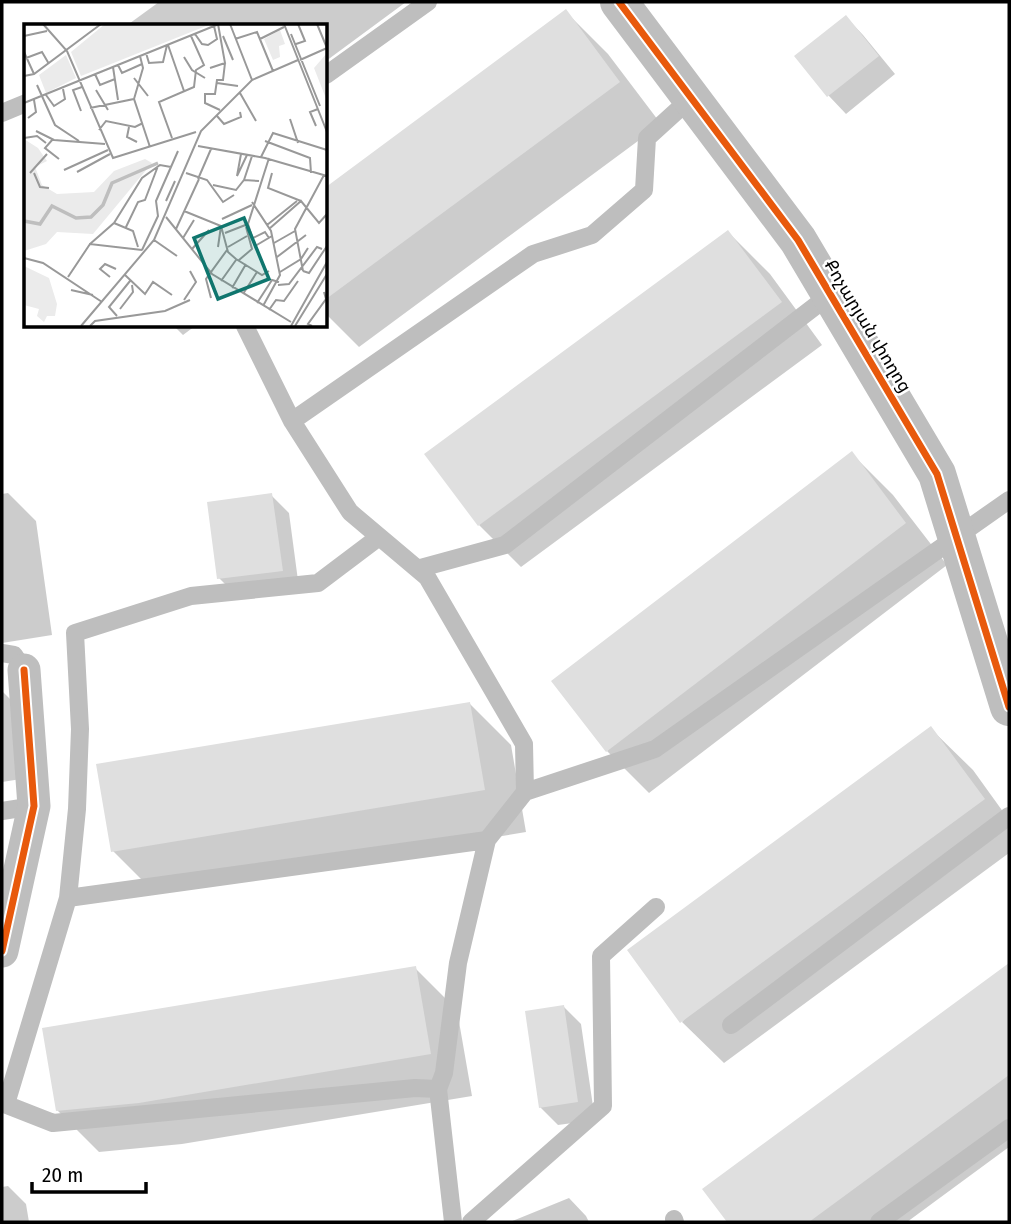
<svg xmlns="http://www.w3.org/2000/svg" width="1011" height="1224" viewBox="0 0 1011 1224" font-family="'Fira Sans Condensed','Noto Sans Armenian',sans-serif">
  <style>
    .shadow { fill: #0003 }
    .building { fill: #dfdfdf }
    .lines { fill: none; stroke-linecap: round; stroke-linejoin: round }
    .service { stroke: #bebebe; stroke-width: 18 }
    .minor { stroke: #bebebe; stroke-width: 33 }
    .tertiary { stroke: #bebebe; stroke-width: 38 }
    .cycleway-casing { stroke: #fff; stroke-width: 11 }
    .cycleway { stroke: #e8590c; stroke-width: 7 }
    .labels { text-anchor: middle; dominant-baseline: central; stroke-width: 5; stroke-linejoin: round; paint-order: stroke }
    .street-label { font-size: 18px; fill: #000; stroke: #fff }
    .inset-river { fill: none; stroke: #bebebe; stroke-width: 3.5 }
    .inset-road { fill: none; stroke: #999; stroke-width: 2 }
    .view { fill: #0f766e; fill-opacity: 0.15; stroke: #0f766e; stroke-width: 3.5 }
    .inset-edge { fill: none; stroke: #000; stroke-width: 3.5 }
  </style>
  <rect width="100%" height="100%" fill="#fff"/>
  <!-- shadow -->
  <path class="shadow" d="M159 2H406L326 61V26H126Z
    M566 12 608 54 661 124 359 347 326 314V189Z
    M846 17 863 35 895 74 846 114 829 96 797 57Z
    M728 232 770 274 822 345 521 567 479 525Z
    M174 326H195L183 335Z
    M852 454 893 495 947 565 649 793 607 751Z
    M8 493 36 521 52 635 2 643V494Z
    M271 495 289 513 299 588 237 596 219 578Z
    M2 691 24 713 34 777 2 782Z
    M469 703 511 745 526 832 155 893 113 851Z
    M931 729 973 770 1009 820V853L724 1063 682 1022Z
    M1006 967 1009 970V1147L907 1222H729L704 1189Z
    M415 968 457 1010 472 1096 182 1144 99 1152 57 1110Z
    M564 1007 581 1024 595 1120 558 1125 540 1107Z
    M8 1186 26 1204 29 1222H2V1187Z
    M569 1198 586 1216 589 1222H510Z"/>
  <!-- building -->
  <path class="building" d="M566 9 620 82 326 299V187Z
    M846 15 879 56 827 97 794 56Z
    M728 230 782 302 478 526 424 454Z
    M852 451 906 523 606 752 551 681Z
    M272 493 283 571 217 579 207 502Z
    M470 702 485 790 111 852 96 764Z
    M931 726 985 799 680 1023 627 950Z
    M1009 963V1075L809 1222H727L702 1189Z
    M416 966 431 1054 139 1103 56 1111 42 1028Z
    M564 1005 578 1102 539 1108 525 1011Z"/>
  <g class="lines">
    <!-- service -->
    <path class="service" d="M326 75 428 2
      M2 113 26 103
      M245 326 292 421 350 512 427 577 524 744 525 792 487 840 458 963 444 1073 438 1089 453 1222
      M292 421 533 254 592 235 644 190 647 138 691 98
      M417 569 505 545 831 294
      M2 653 14 655 24 670
      M525 792 655 749 1009 500
      M2 811 34 806
      M68 898 487 840
      M731 1025 1009 816
      M2 1103 53 1123 415 1088 438 1089
      M6 1104 68 898 77 809 80 729 75 633 191 596 318 583 379 537
      M674 1219 675 1222
      M471 1222 603 1106 601 956 656 907
      M879 1222 1009 1128"/>
    <!-- minor -->
    <path class="minor" d="M2 951 34 806 24 670"/>
    <!-- tertiary -->
    <path class="tertiary" d="M619 2 798 240 937 474 1009 707"/>
    <defs>
      <path id="cycleway" d="M619 2 798 240 937 474 1009 707
        M2 951 34 806 24 670"/>
    </defs>
    <!-- cycleway casing -->
    <use href="#cycleway" class="cycleway-casing"/>
    <!-- cycleway -->
    <use href="#cycleway" class="cycleway"/>
  </g>
  <g class="labels">
    <!-- street labels -->
    <g class="street-label">
      <text transform="translate(868 326) rotate(59)">Քոչարյան փողոց</text>
    </g>
  </g>
  <!-- overview -->
  <g transform="translate(24 24)">
    <rect width="303" height="303" fill="#fff"/>
    <path d="M81 0H187L57 52 47 28ZM256 6 261 20 255 22 256 33 249 36 240 15ZM303 29V77L290 44ZM42 31 52 54 22 69 15 51ZM0 115 14 124 23 137 11 143 18 161 33 170 70 168 90 147 121 135 128 139 69 210 33 208 22 220 0 227ZM0 242 25 254 33 280 31 292H23L20 298 13 292 15 285 0 281Z" fill="#ebebeb"/>
    <path class="inset-river" d="M0 197 16 200 28 182 52 194 67 193 79 181 88 159 134 139"/>
    <path class="inset-road" d="M19 0 43 27 89 134 172 108M206 0 228 56M260 0 303 108M293 0 303 24M171 10 178 20 184 21 193 15 190 2M267 10 296 82M0 12 23 7M199 12 209 36M211 15 233 8 249 47M236 15 260 3M272 20 281 17 274 0M144 21 160 67M0 28 10 50M122 29 125 39 139 38 143 21M160 33 168 46 181 54M2 34 18 28 25 40M276 36 303 24M94 41 98 49 118 40M89 43 94 76M186 44 201 39 194 0M71 50 76 61 91 55M0 52 10 50 77 0M110 54 124 72M193 59 214 62M13 61 31 101 55 117M72 66 84 86M216 69 232 97M22 71 30 82 41 75 39 65M110 75 119 44 116 32M0 79 195 0M66 84 110 75 126 123M196 86 181 79V70H191L193 56H199L201 39M57 87 49 66 58 63M193 92 200 100 217 93 216 88M4 94 12 88 10 76M266 95 274 119M292 102 286 88 294 85M105 103 103 113 113 118M75 106 82 97 111 103 119 99M12 107 30 116 81 120M0 114 13 112 22 119M148 114 135 78 170 63 172 46 180 41 167 12M29 115 21 124 35 135M241 117 286 134 287 149M174 122 241 134 303 152M217 130 213 152 223 131M237 133 249 109 303 126M245 134 224 200 231 222 248 212M40 146 84 126M53 148 86 130M6 149 23 130M10 149 16 163 25 164M162 149 183 156 199 178 210 171M248 149 244 164 277 177M174 155 187 125M220 156 228 132M189 161 212 166 220 156 235 157M142 177 151 157M228 178 247 207 256 251 239 282M160 187 197 202 204 228 212 235 238 251 245 247M142 193 188 250 267 298M198 195 228 181M90 199 118 154 136 141 147 143M243 201 273 177M102 203 114 178 121 176 134 142M152 205 175 155M245 205 277 177 295 199 303 190M201 209 224 200M159 214 170 196M227 215 241 208 245 214M130 216 153 232M250 219 271 207M66 220 90 199 109 207 114 223M194 223 197 202M204 223 223 212M168 225 185 206M118 226 134 192 132 177 154 127M253 233 282 211M0 234 19 239 78 278M215 236 228 225 222 203M279 247 271 205 300 151M279 247 285 249 303 222M256 248 277 235 284 224M101 251 121 270 129 258 148 271M44 253 66 220 118 226M86 253 76 245 81 240 92 245M197 257 212 236M254 261 265 260 293 223 298 225M208 264 222 240M47 266 69 271M219 270 233 248M187 274 182 255 203 226M160 276 172 258 166 247M233 279 248 256 255 258M96 285 109 268 108 261M245 286 252 276 260 277 274 257M93 292 85 283 106 257M57 302 130 216 177 107 228 56 274 36M66 302 71 297 141 287 166 276M267 302 303 238M271 302 303 250M288 302 284 300 302 275 300 268"/>
    <path class="view" d="M220 194 245 255 194 275 170 214Z"/>
    <rect width="303" height="303" class="inset-edge"/>
  </g>
  <!-- border -->
  <rect width="1011" height="1224" fill="none" stroke="#000000" stroke-width="7"/>
  <!-- scale -->
  <path d="M32 1182v10h114v-10" fill="none" stroke="#000000" stroke-width="3.5"/>
  <text x="42" y="1182" font-size="21" fill="#000000" stroke="#ffffff" stroke-width="5" paint-order="stroke">20 m</text>
</svg>
